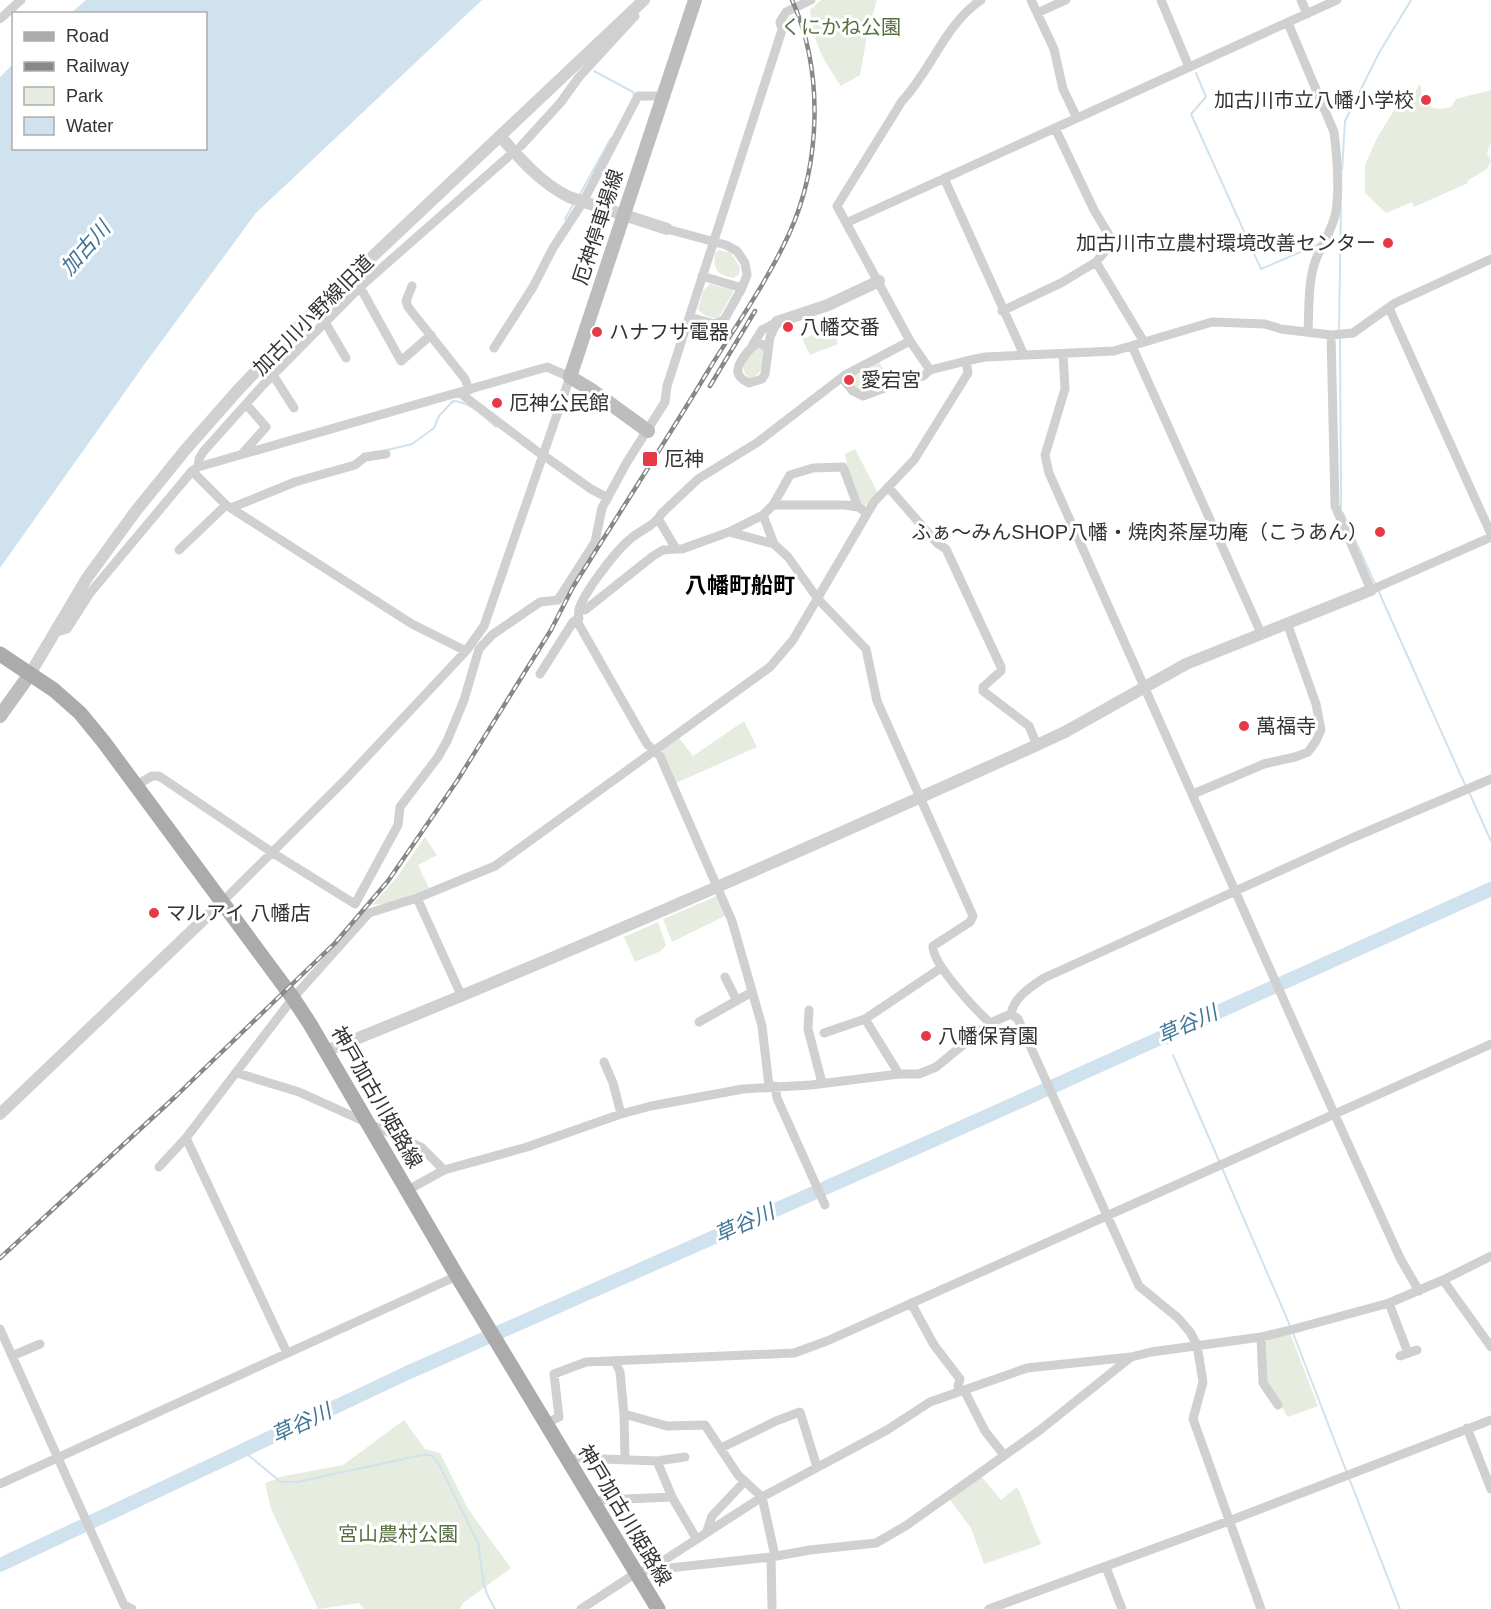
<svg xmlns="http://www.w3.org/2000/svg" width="1491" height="1609" viewBox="0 0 1491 1609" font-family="Arial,'Noto Sans JP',sans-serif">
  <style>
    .green { fill: #e6ecdf }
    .water { fill: #cfe2ee }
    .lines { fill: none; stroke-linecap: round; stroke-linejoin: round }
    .stream { stroke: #cfe2ee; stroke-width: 2 }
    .river { stroke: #cfe2ee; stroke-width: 14 }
    .minor { stroke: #d0d0d0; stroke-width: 9 }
    .tertiary { stroke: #d0d0d0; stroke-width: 12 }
    .secondary { stroke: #bdbdbd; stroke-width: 14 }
    .primary { stroke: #ababab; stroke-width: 15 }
    .rail-casing { stroke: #888; stroke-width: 4.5 }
    .rail { stroke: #fff; stroke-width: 2; stroke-dasharray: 7; stroke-linecap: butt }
    .poi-dot { fill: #e63946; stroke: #fff; stroke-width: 2 }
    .labels { text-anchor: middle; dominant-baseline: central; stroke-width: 6; stroke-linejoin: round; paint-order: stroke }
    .park-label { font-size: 20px; fill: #56703f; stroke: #fff }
    .poi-label { font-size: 20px; fill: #333; stroke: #fff; text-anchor: start }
    .street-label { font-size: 20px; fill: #333; stroke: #fff }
    .water-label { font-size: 21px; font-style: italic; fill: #3f7597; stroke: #fff }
    .quarter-label { font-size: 22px; font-weight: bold; fill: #000; stroke: #fff }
  </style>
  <rect width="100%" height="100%" fill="#fff"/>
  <!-- green -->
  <path class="green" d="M821 0H877L868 30 860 75 841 86C823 60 813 42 810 10Z
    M1420 84C1422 88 1421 95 1423 99 1428 110 1441 110 1451 107L1456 99 1491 90V142L1487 153 1491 161 1487 169 1467 181 1468 183 1414 207 1412 202 1386 213 1365 193V165L1377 138 1396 107 1406 106Z
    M719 250 731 253 740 267 739 274 734 278C717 275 713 269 715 253Z
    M710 284 733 290V293L719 317C713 320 703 315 698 310L703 291Z
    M834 327 838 344 810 355 802 339Z
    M757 346 764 350C762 362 764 375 750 378L745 374 743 366 753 349Z
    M879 361 890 383 867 393 848 384 853 381 850 377Z
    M855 449 878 493 865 506H861L849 474 845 454Z
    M744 721 757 747 676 783 662 751 679 738 693 756Z
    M425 837 437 855 418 865 429 888 391 903 372 905 397 877Z
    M717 896 725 916 672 942 663 919Z
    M658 922 666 945 661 951 635 962 624 937Z
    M1290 1333 1318 1406 1288 1417 1265 1381 1263 1343 1266 1339Z
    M404 1420 425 1449 440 1453 468 1509 511 1568 463 1603 460 1609H364L359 1603 318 1609 271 1509 265 1483 284 1476 343 1465Z
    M981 1476 1001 1500 1017 1487C1027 1505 1031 1525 1041 1543L1039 1545 984 1564 971 1528 950 1500Z"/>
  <!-- water -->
  <path class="water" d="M86 0H482L256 213 144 365 0 568V77L13 64 14 148H206V14L71 13Z"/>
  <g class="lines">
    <!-- stream -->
    <path class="stream" d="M594 71 633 92 634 96
      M1196 73 1206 97 1191 114 1261 269 1319 244
      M1342 170 1345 121 1379 53 1411 0
      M579 196 611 138
      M565 219 574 203
      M1339 331 1341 205
      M1340 337 1341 508
      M387 450 412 444 434 428 439 416 453 401C469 401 484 417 496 427
      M1343 513 1375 584
      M1378 590 1466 787
      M1469 792 1491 841
      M1163 1035 1168 1044
      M1173 1055 1220 1163
      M1222 1168 1291 1328
      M1293 1333 1347 1473
      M242 1450 281 1482H297L422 1455H431L439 1464 478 1543 484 1585 487 1594 495 1609
      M1349 1478 1400 1609"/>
    <!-- river -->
    <path class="river" d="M0 1565 407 1373 956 1130 1491 889"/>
    <!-- minor -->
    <path class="minor" d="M1031 0 1054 49 1063 89 1077 118
      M1161 0 1189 67
      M1301 0 1307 14
      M1037 13 1066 0
      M0 19 21 0
      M1288 23 1334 132C1337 156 1340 186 1336 211 1333 230 1321 245 1315 262 1308 283 1309 310 1308 332
      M1055 128 1094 210 1113 242 1096 262 1144 342
      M521 146 561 102 579 77 635 16
      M944 178 1024 355
      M846 223 1337 0
      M667 229 726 245 737 251 745 263 747 275 742 288 724 320 714 324 690 317
      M702 276 742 288
      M412 286 406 301 408 307 465 379 469 390
      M360 287 401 361 431 335
      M1389 308 1491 534
      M1002 311 1061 283 1096 262
      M325 322 346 358
      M1331 335 1335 506 1371 590 1491 537
      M752 346 762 330 777 322
      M1132 346 1261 633
      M494 348 533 287 553 248 583 202 638 96H662
      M768 349 762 344 758 343C750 347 736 364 738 373 739 378 745 381 749 383L762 379 765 374 770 337 777 322
      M1063 354 1065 389 1045 455 1049 473 1334 1113 1400 1258 1419 1291
      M930 370 910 341 837 206 902 101C931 71 945 24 981 0
      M273 375 294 408
      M842 378 853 391 863 396 890 386 923 376 930 370 966 361
      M460 393 542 455
      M241 455 266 427 246 404
      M543 455 591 489 608 498
      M198 467 547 367 570 377 484 626 466 651 346 779 222 902
      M192 471 226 505 412 624 466 651
      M888 487 937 543 946 549 1001 667V671L983 687V691L1029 726 1037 745
      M773 505H845L858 507
      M231 508 295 482 355 465 365 457 386 454
      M763 515 774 544
      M659 520 676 549H682L729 532 774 544 788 557 818 599 866 649 877 701 973 916 970 922 933 946C932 964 976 1010 990 1023
      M729 532 763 515 773 505 790 475 813 468 843 467 858 507 867 513
      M179 550 226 505
      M580 608 585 610 653 556 663 550 676 549
      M54 633 67 629 90 593 192 471 198 467 199 459 203 452 263 385 360 287 508 157
      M540 674 573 622 579 618
      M135 786 152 776H159L273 853 355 904 398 825 400 807 438 757 447 741 464 700 479 649 492 635 540 602 558 600 595 542 602 508 627 462 665 402 667 386 782 30 780 22 786 12 811 0
      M1193 794 1264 764 1295 757 1308 752 1316 741 1321 730 1316 704 1287 623
      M417 898 462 997
      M725 977 737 1001
      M809 1010 808 1029 821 1079 820 1084
      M1011 1014 1018 1019 1139 1286 1178 1318 1190 1332 1197 1345 1203 1382 1193 1419 1261 1609
      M865 1019 899 1074
      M699 1022 752 992
      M824 1033 865 1019 941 968
      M604 1062 613 1083 621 1114
      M237 1073 299 1092 421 1147 444 1170 527 1147 621 1114 651 1106 743 1089 811 1085 899 1074H919L936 1067 990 1023 1011 1014C1014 997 1031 987 1044 978L1352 838 1491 779
      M769 1086 762 1026 732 921 660 756 647 744 578 623C579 619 578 613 579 609 585 591 615 552 629 540 640 530 655 526 662 513L698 479 758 442 845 375 910 341
      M775 1086 777 1098 825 1205
      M159 1167 186 1138
      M408 1190 444 1170
      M1443 1280 1491 1347
      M911 1303 934 1345 960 1379 958 1386 959 1392
      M1389 1303 1408 1353
      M0 1329 124 1605 132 1609
      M1261 1337 1263 1383 1278 1405
      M287 1353 186 1138 293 998 369 913 417 898 495 866 770 667 793 640 874 502 914 460 968 373 966 361 985 357 1114 351 1212 322 1265 324 1281 329 1331 335 1353 333 1395 303 1491 259
      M12 1356 40 1344
      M1400 1356 1417 1350
      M615 1361 620 1372 624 1414 667 1426 705 1425 738 1475 762 1497 775 1556
      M964 1390 985 1431 1004 1455
      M624 1414 625 1460
      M545 1424 559 1417 554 1374 586 1362 794 1353 827 1341 1491 1044
      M1467 1428 1491 1489
      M721 1448 776 1421 800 1412 817 1467
      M567 1460 577 1458 657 1461 685 1457
      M657 1461 672 1497 696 1538
      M0 1484 457 1276
      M593 1503 602 1500 672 1497
      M707 1531 712 1516 745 1481
      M771 1557 772 1609
      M1106 1567 1122 1609
      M651 1570 771 1557 810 1550 876 1543 907 1525 973 1478 1040 1430 1131 1357
      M581 1609 636 1573 649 1570 762 1497 887 1430 930 1402 1027 1368 1131 1357 1151 1352 1261 1337 1294 1329 1389 1303 1443 1280 1491 1256
      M989 1609 1229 1521 1491 1420"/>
    <!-- tertiary -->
    <path class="tertiary" d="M500 136C521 160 541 183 569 197L667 229
      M777 322 828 305 879 281
      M30 674 87 578 135 512 186 449 238 390 299 326 644 0
      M326 1051C566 955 802 851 1037 745L1065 732 1186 664 1371 590
      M0 1114 222 902"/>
    <!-- secondary -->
    <path class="secondary" d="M648 431 590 389 570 377 695 0
      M0 716 30 674"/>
    <!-- primary -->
    <path class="primary" d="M0 654 54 690 80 713 103 741 293 998 310 1024 457 1276 658 1609"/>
    <defs>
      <path id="rail" d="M710 386 755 311
        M0 1258 175 1097 286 990 335 943 388 881 457 781 551 630 573 587C618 515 664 444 708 371 735 327 767 282 789 234 821 164 824 71 792 0"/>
    </defs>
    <!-- rail casing -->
    <use href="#rail" class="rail-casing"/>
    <!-- rail -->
    <use href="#rail" class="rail"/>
  </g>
  <!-- markers -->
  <g class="poi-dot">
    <circle cx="1426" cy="100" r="6"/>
    <circle cx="1388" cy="243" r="6"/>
    <circle cx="788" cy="327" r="6"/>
    <circle cx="597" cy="332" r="6"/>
    <circle cx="849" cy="380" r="6"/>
    <circle cx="497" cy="403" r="6"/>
    <rect x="642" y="451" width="16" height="16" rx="3"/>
    <circle cx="1380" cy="532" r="6"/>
    <circle cx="1244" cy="726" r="6"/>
    <circle cx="154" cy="913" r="6"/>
    <circle cx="926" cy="1036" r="6"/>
  </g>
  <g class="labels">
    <!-- park labels -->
    <g class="park-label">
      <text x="841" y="27">くにかね公園</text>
      <text x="398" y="1534">宮山農村公園</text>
    </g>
    <!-- poi labels -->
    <g class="poi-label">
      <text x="1414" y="100" text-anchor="end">加古川市立八幡小学校</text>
      <text x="1376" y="243" text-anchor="end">加古川市立農村環境改善センター</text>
      <text x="800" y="327">八幡交番</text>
      <text x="609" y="332">ハナフサ電器</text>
      <text x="861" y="380">愛宕宮</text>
      <text x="509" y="403">厄神公民館</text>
      <text x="664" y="459">厄神</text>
      <text x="1368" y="532" text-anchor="end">ふぁ～みんSHOP八幡・焼肉茶屋功庵（こうあん）</text>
      <text x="1256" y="726">萬福寺</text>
      <text x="166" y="913">マルアイ 八幡店</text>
      <text x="938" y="1036">八幡保育園</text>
    </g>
    <!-- street labels -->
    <g class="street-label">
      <text transform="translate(598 227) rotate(-72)">厄神停車場線</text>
      <text transform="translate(313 315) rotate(-45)">加古川小野線旧道</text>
      <text transform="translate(377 1097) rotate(60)">神戸加古川姫路線</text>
      <text transform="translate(625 1515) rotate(59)">神戸加古川姫路線</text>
    </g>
    <!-- water labels -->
    <g class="water-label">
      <text transform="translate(85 248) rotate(-49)">加古川</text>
      <text transform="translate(1187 1024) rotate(-24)">草谷川</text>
      <text transform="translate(744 1223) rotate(-24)">草谷川</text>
      <text transform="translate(301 1423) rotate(-25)">草谷川</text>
    </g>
    <!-- quarter labels -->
    <g class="quarter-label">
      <text x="740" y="585">八幡町船町</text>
    </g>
  </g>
  <!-- legend -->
  <rect x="12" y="12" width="195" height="138" fill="#ffffff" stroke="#adadad" stroke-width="1.5"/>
  <rect x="24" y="32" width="30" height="9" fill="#ababab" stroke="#adadad" stroke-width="1.5"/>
  <text x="66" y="42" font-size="18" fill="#333333">Road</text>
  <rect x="24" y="62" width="30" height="9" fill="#888888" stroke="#adadad" stroke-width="1.5"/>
  <text x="66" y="72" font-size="18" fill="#333333">Railway</text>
  <rect x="24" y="87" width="30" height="18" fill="#e6ecdf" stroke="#adadad" stroke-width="1.5"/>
  <text x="66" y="102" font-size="18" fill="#333333">Park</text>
  <rect x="24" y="117" width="30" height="18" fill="#cfe2ee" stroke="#adadad" stroke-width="1.5"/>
  <text x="66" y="132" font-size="18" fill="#333333">Water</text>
</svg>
